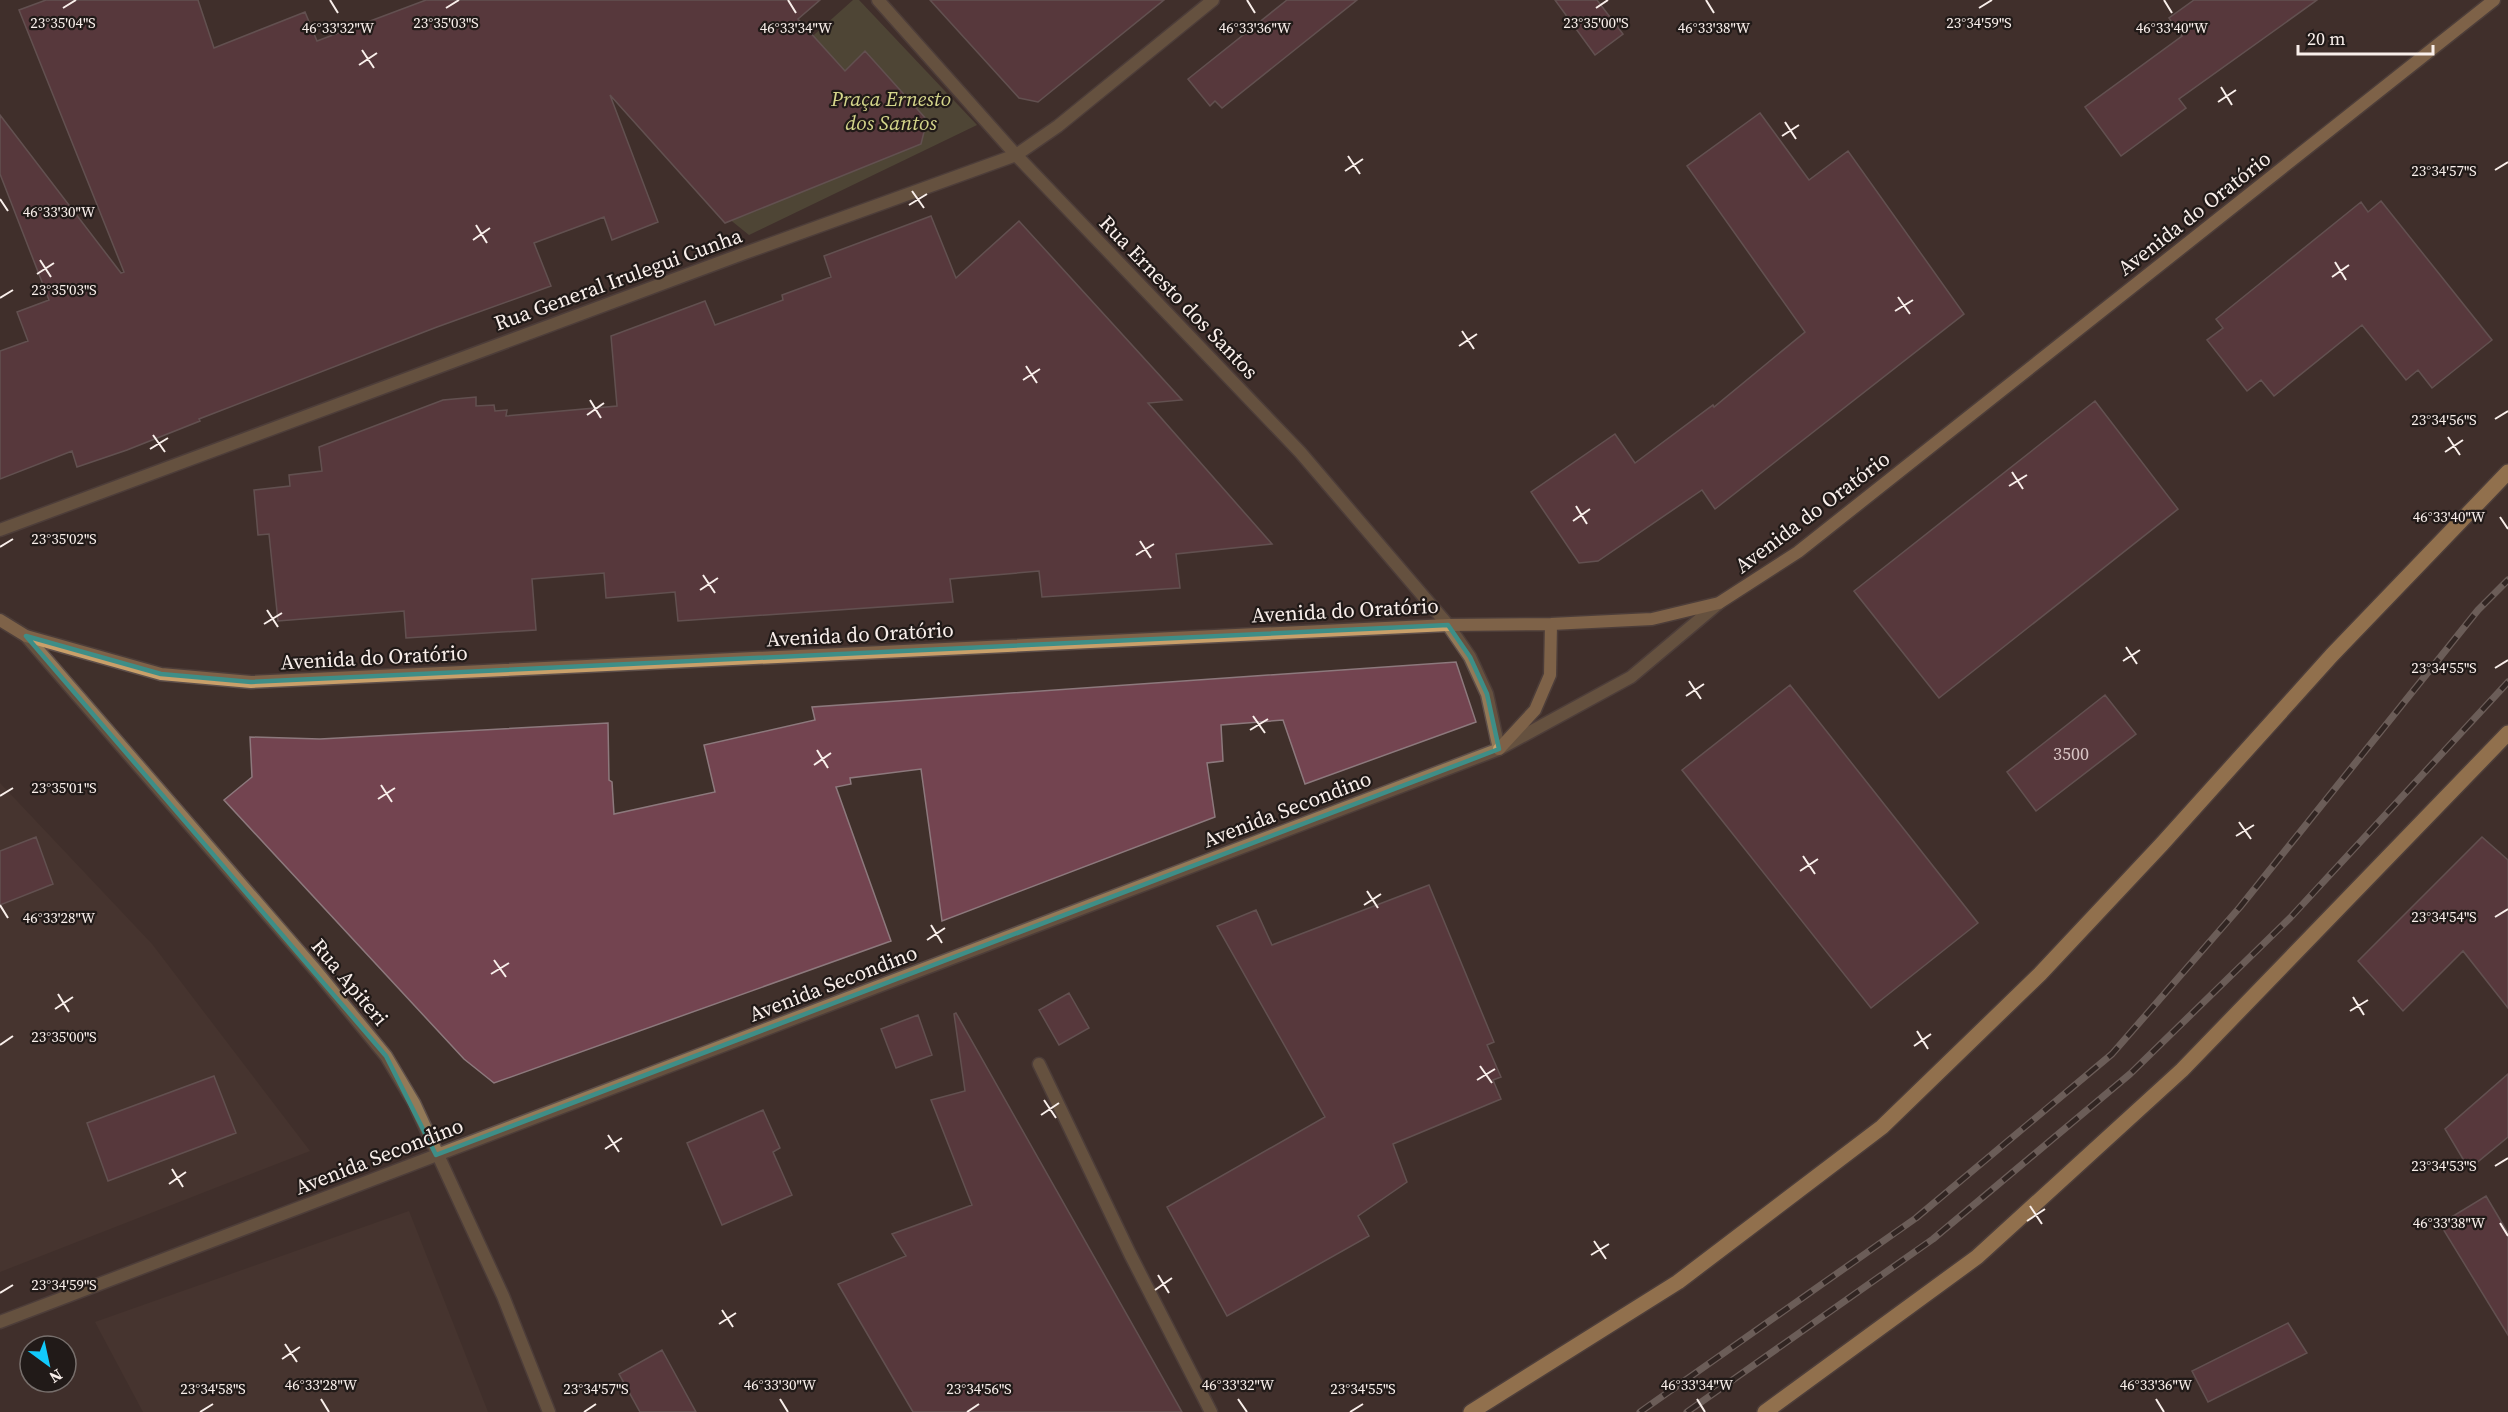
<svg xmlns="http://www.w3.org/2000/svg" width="2508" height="1412" viewBox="0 0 2508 1412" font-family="'Source Serif 4',serif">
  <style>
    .built { fill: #4f3a33 }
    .green { fill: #606042 }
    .building { fill: #734450; stroke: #8d797d; stroke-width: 1.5 }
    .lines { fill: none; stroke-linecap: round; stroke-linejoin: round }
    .lane-casing { stroke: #5e4f4a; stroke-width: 15 }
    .street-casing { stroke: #5e4f4a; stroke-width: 15 }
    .secondary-casing { stroke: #5e4f4a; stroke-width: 15 }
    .primary-casing { stroke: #5e4f4a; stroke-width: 18 }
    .lane { stroke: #937a58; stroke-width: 12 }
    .street { stroke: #937a58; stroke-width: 12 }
    .secondary { stroke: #c9a06a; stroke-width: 12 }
    .primary { stroke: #f3be77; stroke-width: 15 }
    .rail-casing { stroke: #a1948f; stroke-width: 7 }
    .rail { stroke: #211a18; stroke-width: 4.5; stroke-dasharray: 14; stroke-linecap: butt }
    .marked { fill: none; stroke: #3e8e87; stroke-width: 4.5; stroke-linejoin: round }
    .ticks { fill: none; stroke: #f9efeb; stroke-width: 2 }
    .labels { text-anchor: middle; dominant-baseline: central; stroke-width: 4.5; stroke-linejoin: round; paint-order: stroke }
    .number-label { font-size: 18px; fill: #d8c4c4 }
    .park-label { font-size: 21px; font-style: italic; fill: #d4d58a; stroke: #211a18 }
    .street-label { font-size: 21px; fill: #f9efeb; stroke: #211a18 }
    .ticks-label { font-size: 15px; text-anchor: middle; fill: #f9efeb; stroke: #211a18; stroke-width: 4.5; stroke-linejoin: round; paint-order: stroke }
  </style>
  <rect width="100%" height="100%" fill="#40302b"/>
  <!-- built -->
  <path class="built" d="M0 783 152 944 310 1151 0 1272Z
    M409 1211 488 1412H143L95 1322Z"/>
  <!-- green -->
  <path class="green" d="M853 0H859L977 125 749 235 712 205 806 42Z"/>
  <!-- building -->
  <path class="building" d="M46 0H198L214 48 305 12 317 41 426 0H820L798 19 845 71 865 51 927 120 921 144 725 223 610 95 658 222 612 240 604 217 534 243 551 286 437 327 199 419 200 421 127 450 77 467 72 451 0 479V351L28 341 17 312 49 300 0 174V115L121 273 124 272 19 10Z
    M930 0H1164L1038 102 1019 98Z
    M1287 0H1357L1222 108 1215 101 1210 106 1188 79Z
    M1555 0H1597L1623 34 1595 55Z
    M2194 0H2317L2179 99 2186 108 2121 156 2085 107 2182 36 2169 18Z
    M1760 113 1809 180 1848 151 1964 314 1715 509 1702 490 1598 561 1579 563 1531 492 1615 434 1635 463 1713 405 1714 407 1805 332 1687 166Z
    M2381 201 2492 340 2432 388 2418 370 2406 380 2362 325 2274 396 2261 380 2247 391 2207 340 2223 328 2216 319 2361 202 2368 212Z
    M931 216 956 278 1019 221 1182 400 1148 403 1272 544 1176 554 1180 588 1042 597 1039 571 950 579 953 602 678 621 675 592 606 598 604 573 532 579 536 630 406 638 404 611 278 621 269 534 258 535 254 490 290 486 289 475 322 471 319 447 443 400 476 397V406L494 405 495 411 507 410 506 416 617 406 611 336 705 301 715 325 783 300 782 295 831 277 824 256Z
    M2095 401 2178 509 1939 698 1854 591Z
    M1456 662 1476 722 1305 784 1283 720 1221 725 1223 761 1207 763 1215 817 942 921 921 769 850 778 851 784 836 787 891 941 494 1083 464 1059 224 800 252 777 250 737 320 739 608 723 609 780 612 782 614 814 715 792 704 745 815 720 812 707Z
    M1790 685 1978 923 1871 1008 1682 770Z
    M2105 695 2136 734 2036 811 2007 772Z
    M36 837 53 884 0 905V851Z
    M2482 837 2508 860V1008L2463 951 2403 1011 2358 961Z
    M1429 885 1494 1042 1487 1045 1501 1077 1493 1080 1501 1099 1393 1144 1407 1182 1358 1216 1369 1236 1227 1316 1167 1207 1325 1117 1217 926 1256 910 1272 945Z
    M1069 993 1089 1028 1059 1045 1039 1010Z
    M956 1013 1182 1412H913L838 1284 906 1256 892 1234 972 1205 931 1100 965 1091 954 1014Z
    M918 1015 932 1055 896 1068 881 1029Z
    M2508 1074V1137L2469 1169 2445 1129Z
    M214 1076 236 1133 108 1181 87 1123Z
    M763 1110 780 1148 773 1152 792 1195 722 1225 687 1143Z
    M2486 1196 2508 1233V1335L2440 1224Z
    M2288 1323 2307 1353 2208 1402 2192 1371Z
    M662 1350 696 1412H640L619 1374Z"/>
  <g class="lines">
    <defs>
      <path id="lane" d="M1039 1064 1130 1254 1211 1412"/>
      <path id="street" d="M878 0 1016 155 1300 452 1448 625 1470 657 1487 694 1499 749
        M0 530 745 253 1016 155 1058 126 1213 0
        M26 636 317 972 386 1056 414 1103 503 1296 549 1412
        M0 1322 1499 749 1631 677 1719 603"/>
      <path id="secondary" d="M0 620 26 636 161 674 251 682 1448 625 1551 624 1652 619 1719 603 1798 552 2494 0
        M1499 749 1535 710 1550 675 1551 624"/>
      <path id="primary" d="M1471 1412 1678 1282 1882 1127 2040 974 2162 844 2332 655 2508 472
        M1765 1412 1977 1257 2182 1070 2508 733"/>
    </defs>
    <!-- lane casing -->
    <use href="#lane" class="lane-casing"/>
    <!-- street casing -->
    <use href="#street" class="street-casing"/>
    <!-- secondary casing -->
    <use href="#secondary" class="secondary-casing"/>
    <!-- primary casing -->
    <use href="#primary" class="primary-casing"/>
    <!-- lane -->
    <use href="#lane" class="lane"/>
    <!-- street -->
    <use href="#street" class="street"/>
    <!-- secondary -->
    <use href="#secondary" class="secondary"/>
    <!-- primary -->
    <use href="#primary" class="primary"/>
    <defs>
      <path id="rail" d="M1640 1412 1916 1218 2112 1054 2240 907 2478 610 2508 580
        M1687 1412 1933 1239 2130 1074 2290 918 2508 682"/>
    </defs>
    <!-- rail casing -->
    <use href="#rail" class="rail-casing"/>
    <!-- rail -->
    <use href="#rail" class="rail"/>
  </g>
  <!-- marked area -->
  <path d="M0 0H2508V1412H0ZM1448 625 1470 657 1487 694 1499 749 436 1155 386 1056 26 636 161 674 251 682Z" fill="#40302b" fill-opacity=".55" fill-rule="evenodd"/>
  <path class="marked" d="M1448 625 1470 657 1487 694 1499 749 436 1155 386 1056 26 636 161 674 251 682Z"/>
  <!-- ticks -->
  <path class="ticks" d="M330 0 338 13M788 0 796 13M1247 0 1255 13M1706 0 1714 13M2164 0 2172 13M63 8 76 0M446 8 459 0M1596 8 1608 0M1979 8 1992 0M362 50 374 68M359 65 377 53M2221 87 2232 105M2218 102 2236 90M1785 122 1796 139M1782 136 1799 125M1348 156 1360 174M2495 170 2508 162M1345 171 1363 159M912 191 924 208M0 199 8 211M909 205 927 194M476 225 487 243M473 240 490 228M40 260 51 277M2335 262 2346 280M37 274 54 263M2332 277 2349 265M1898 297 1910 314M0 298 13 290M1895 311 1913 300M1462 331 1474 349M1459 346 1477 334M1026 366 1037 383M1023 380 1040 369M590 400 601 418M587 415 604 403M2495 419 2508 411M153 435 165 452M2448 437 2460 455M150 449 168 438M2445 452 2463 440M2012 472 2023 489M2009 486 2027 475M1576 506 1587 524M2500 517 2508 529M1573 521 1590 509M1140 541 1151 558M0 547 13 539M1136 555 1154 544M703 575 715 593M700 590 718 578M267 610 278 627M264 624 282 613M2126 647 2137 664M2123 661 2140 650M2495 668 2508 660M1689 681 1701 699M1686 696 1704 684M1253 716 1265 733M1250 730 1268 719M817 750 828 768M814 765 831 753M381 785 392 802M0 796 13 788M378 799 395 788M2239 822 2251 839M2236 836 2254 825M1803 856 1815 874M1800 871 1818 859M1367 891 1378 908M0 905 8 918M1364 905 1381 894M2495 917 2508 909M931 925 942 943M927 940 945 928M494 960 506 977M491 974 509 963M58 994 69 1012M2353 997 2364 1015M55 1009 73 997M2350 1011 2368 1000M1917 1031 1928 1049M0 1045 13 1036M1914 1046 1931 1034M1480 1066 1492 1083M1477 1080 1495 1069M1044 1100 1056 1118M1041 1115 1059 1103M608 1135 619 1152M605 1149 622 1138M2495 1166 2508 1158M172 1169 183 1187M169 1184 186 1172M2030 1206 2042 1224M2027 1221 2045 1209M2500 1223 2508 1236M1594 1241 1606 1259M1591 1255 1609 1244M1158 1275 1169 1293M1155 1290 1172 1278M0 1293 13 1285M722 1310 733 1327M719 1324 736 1313M285 1344 297 1362M282 1359 300 1347M321 1399 329 1412M780 1399 788 1412M1238 1399 1247 1412M1697 1399 1705 1412M2156 1399 2164 1412M200 1412 213 1404M584 1412 596 1404M967 1412 979 1404M1350 1412 1363 1404"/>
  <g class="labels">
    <!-- number labels -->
    <g class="number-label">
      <text x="2071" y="753">3500</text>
    </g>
    <!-- park labels -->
    <g class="park-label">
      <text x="891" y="98">Praça Ernesto<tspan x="891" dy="24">dos Santos</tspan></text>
    </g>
    <!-- street labels -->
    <g class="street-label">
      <text transform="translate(2194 213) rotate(-38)">Avenida do Oratório</text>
      <text transform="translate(618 279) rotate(-20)">Rua General Irulegui Cunha</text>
      <text transform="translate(1179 297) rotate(46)">Rua Ernesto dos Santos</text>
      <text transform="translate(1812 512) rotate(-37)">Avenida do Oratório</text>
      <text transform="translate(1345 610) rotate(-3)">Avenida do Oratório</text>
      <text transform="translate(860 634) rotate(-3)">Avenida do Oratório</text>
      <text transform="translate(374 657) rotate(-3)">Avenida do Oratório</text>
      <text transform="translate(1287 809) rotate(-21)">Avenida Secondino</text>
      <text transform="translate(350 982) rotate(50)">Rua Apiteri</text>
      <text transform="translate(833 983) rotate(-21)">Avenida Secondino</text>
      <text transform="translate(379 1156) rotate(-21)">Avenida Secondino</text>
    </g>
  </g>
  <g class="ticks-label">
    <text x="63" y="28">23°35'04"S</text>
    <text x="446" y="28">23°35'03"S</text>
    <text x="1596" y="28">23°35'00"S</text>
    <text x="1979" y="28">23°34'59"S</text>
    <text x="338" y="33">46°33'32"W</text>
    <text x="796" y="33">46°33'34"W</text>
    <text x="1255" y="33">46°33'36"W</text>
    <text x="1714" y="33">46°33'38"W</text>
    <text x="2172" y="33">46°33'40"W</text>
    <text x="2444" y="176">23°34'57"S</text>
    <text x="59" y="217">46°33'30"W</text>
    <text x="64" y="295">23°35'03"S</text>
    <text x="2444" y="425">23°34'56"S</text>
    <text x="2449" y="522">46°33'40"W</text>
    <text x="64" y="544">23°35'02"S</text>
    <text x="2444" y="673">23°34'55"S</text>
    <text x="64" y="793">23°35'01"S</text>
    <text x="2444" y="922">23°34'54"S</text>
    <text x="59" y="923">46°33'28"W</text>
    <text x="64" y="1042">23°35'00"S</text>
    <text x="2444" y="1171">23°34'53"S</text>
    <text x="2449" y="1228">46°33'38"W</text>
    <text x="64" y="1290">23°34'59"S</text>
    <text x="321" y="1390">46°33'28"W</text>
    <text x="780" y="1390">46°33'30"W</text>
    <text x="1238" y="1390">46°33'32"W</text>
    <text x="1697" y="1390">46°33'34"W</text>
    <text x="2156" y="1390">46°33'36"W</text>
    <text x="213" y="1394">23°34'58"S</text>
    <text x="596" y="1394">23°34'57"S</text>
    <text x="979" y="1394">23°34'56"S</text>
    <text x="1363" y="1394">23°34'55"S</text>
  </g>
  <!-- north arrow -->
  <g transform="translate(48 1364) rotate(147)"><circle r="28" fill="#211a18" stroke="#776f6c" stroke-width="1.5"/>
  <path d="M0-4.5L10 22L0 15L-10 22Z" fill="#12cafb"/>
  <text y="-9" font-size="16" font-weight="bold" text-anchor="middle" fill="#f9efeb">N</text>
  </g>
  <!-- scale -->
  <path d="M2298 45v9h135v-9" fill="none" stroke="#f9efeb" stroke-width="3"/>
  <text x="2307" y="45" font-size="18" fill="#f9efeb" stroke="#211a18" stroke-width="4.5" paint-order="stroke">20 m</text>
</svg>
